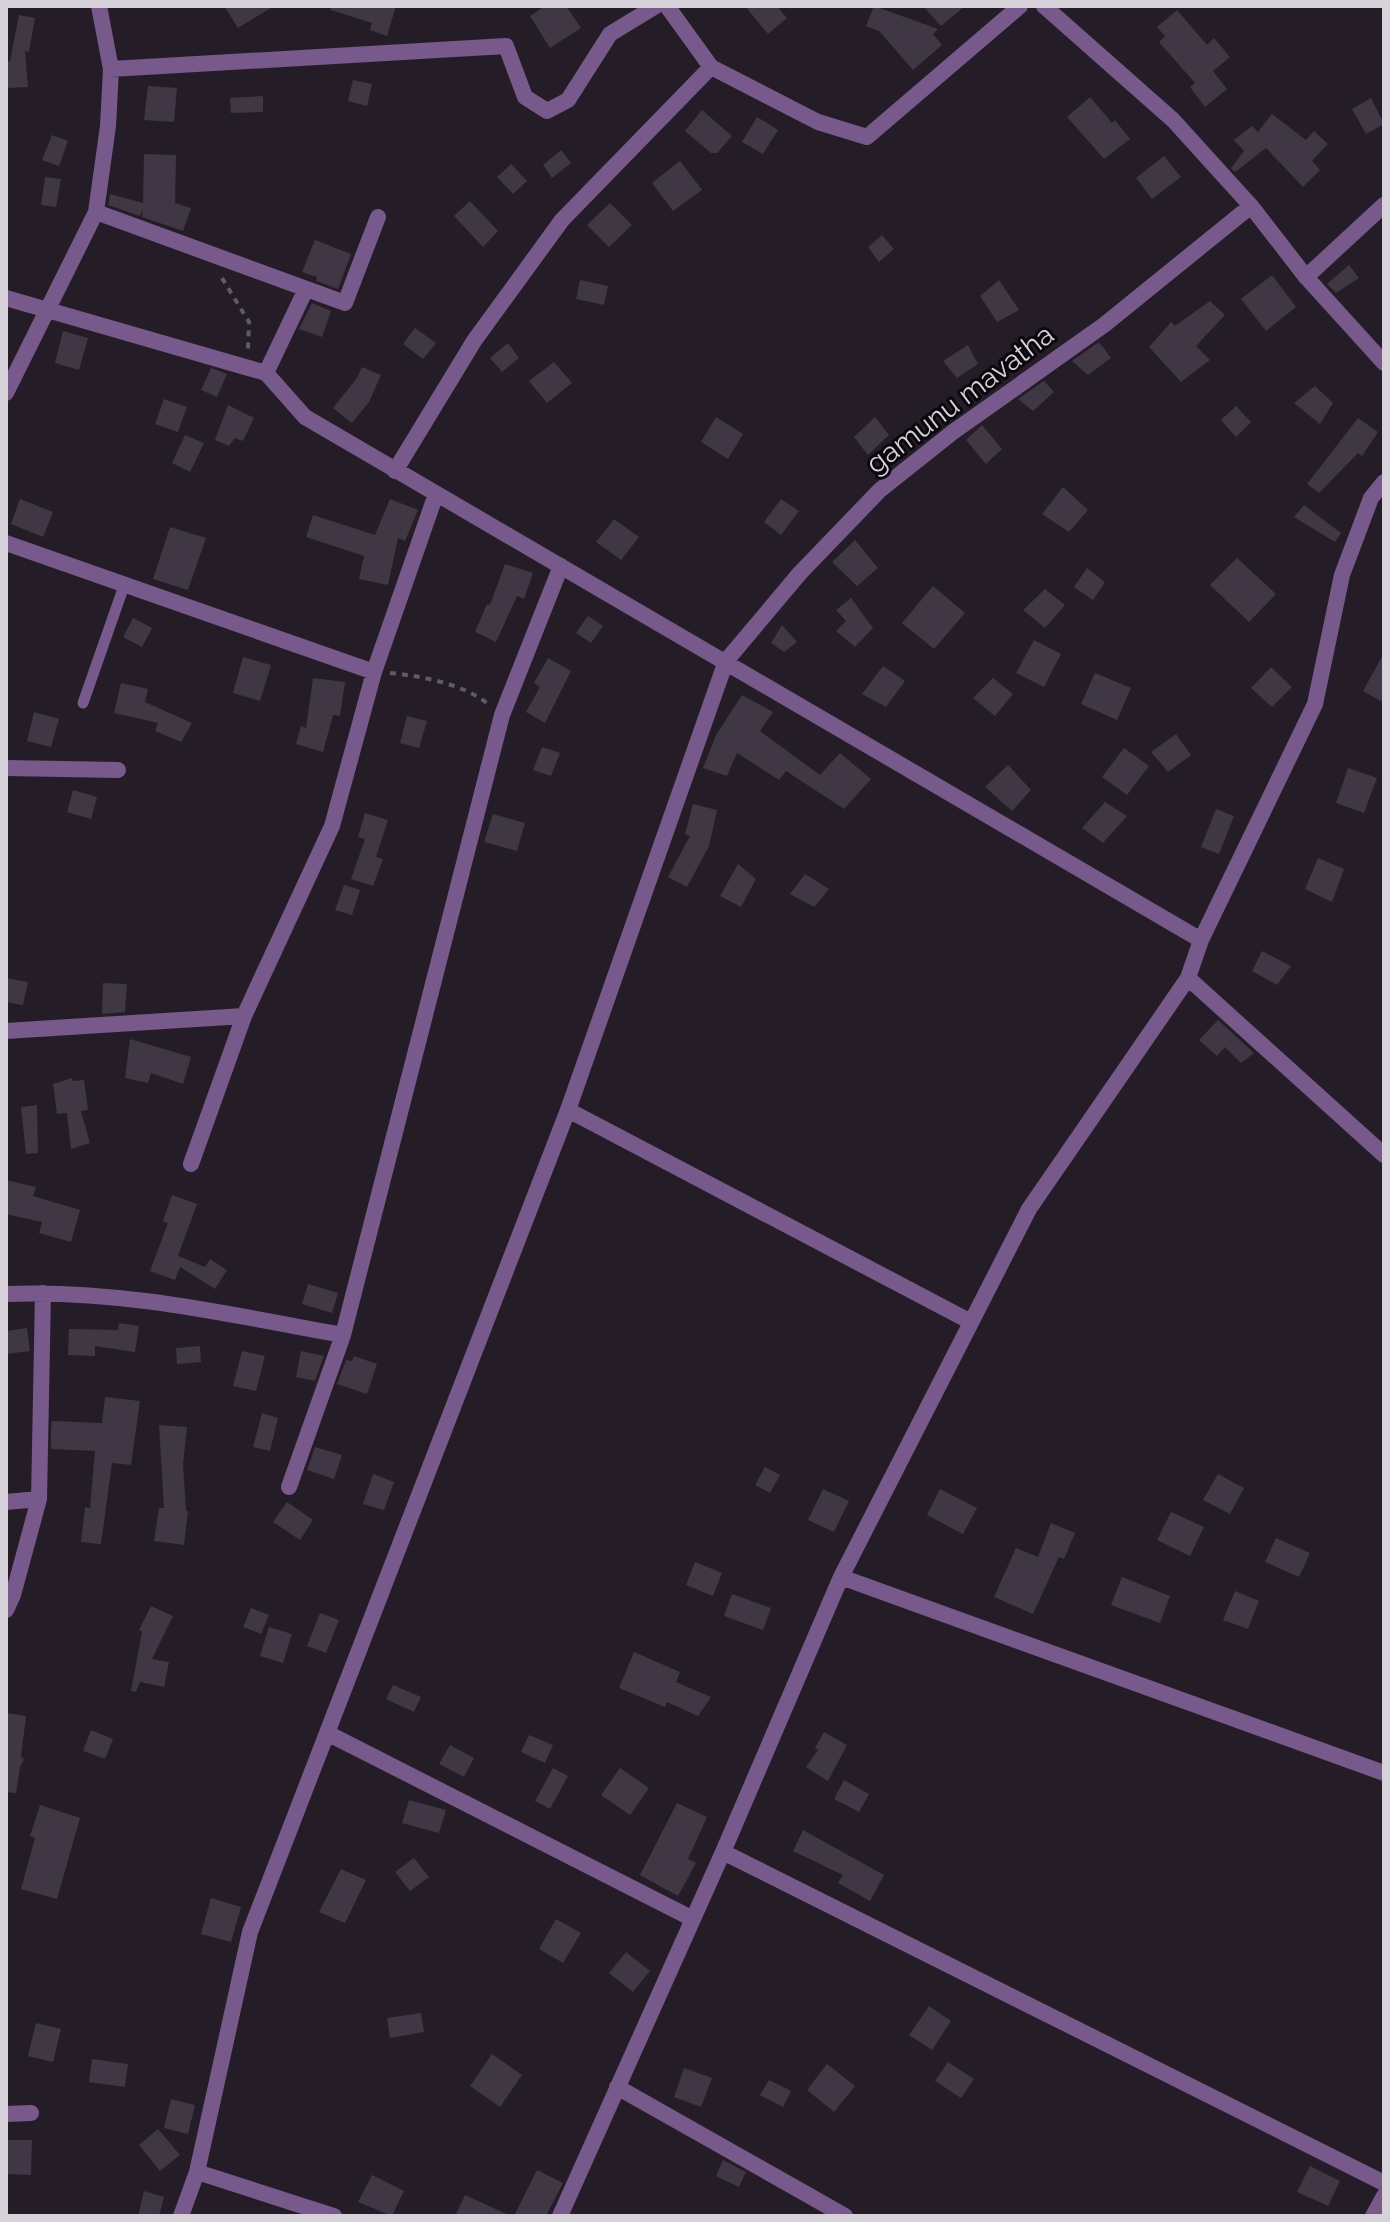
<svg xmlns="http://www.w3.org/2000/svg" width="1390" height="2222" viewBox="0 0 1390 2222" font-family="Raleway,sans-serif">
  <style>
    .building { fill: #3f3744 }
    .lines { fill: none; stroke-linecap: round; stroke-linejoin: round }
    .path { stroke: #615a64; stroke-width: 4; stroke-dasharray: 6 6; stroke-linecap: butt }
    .service { stroke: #78598b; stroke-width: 11 }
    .minor { stroke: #78598b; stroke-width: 16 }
    .tertiary { stroke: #78598b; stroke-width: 16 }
    .labels { text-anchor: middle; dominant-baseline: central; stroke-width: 6; stroke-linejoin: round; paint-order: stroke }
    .street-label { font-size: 28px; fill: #d7d2da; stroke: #0b080d }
  </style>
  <rect width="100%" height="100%" fill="#241d28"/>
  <!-- building -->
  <path class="building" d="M224 6H274L238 28Z
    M331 6H396L387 36 370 30 372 23 331 10Z
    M545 6H566L581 28 550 48 530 16Z
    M745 6H777L787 18 768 34Z
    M874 6 938 29 933 34 942 45 913 70 879 31 866 26Z
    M923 6H965L941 26Z
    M1177 10 1207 45 1214 38 1230 57 1213 71 1227 89 1205 107 1190 87 1195 83 1159 42 1165 36 1157 27Z
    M19 15 35 18 29 52 25 51 28 87 6 88V62L10 61Z
    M353 80 372 84 367 106 348 101Z
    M148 86 177 88 174 122 144 120Z
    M263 96V112L231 113 230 98Z
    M1090 97 1112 123 1115 120 1130 139 1104 159 1067 117Z
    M1371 98 1384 124 1366 134 1352 109Z
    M702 110 732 136 717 153H711L685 131Z
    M1272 114 1306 140 1314 131 1328 144 1312 161 1320 170 1303 187 1266 148 1235 172 1231 168 1244 151 1234 140 1252 126 1258 132Z
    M757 117 778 130 763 154 742 142Z
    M52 135 68 141 59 166 42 160Z
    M561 150 571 163 552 178 543 165Z
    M144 154 176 155 175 203 191 208 183 231 142 217 143 208 140 216 108 205 110 194 143 203Z
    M1164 156 1181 177 1152 199 1136 178Z
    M680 161 702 190 673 211 652 183Z
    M511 164 527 181 513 194 497 177Z
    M45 177 61 179 56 207 41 205Z
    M470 201 498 231 483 247 454 216Z
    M610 203 632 225 609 247 587 225Z
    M882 235 894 249 879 262 868 247Z
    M315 240 351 254 338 289 316 281 317 277 302 272Z
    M1349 265 1359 278 1336 293 1327 284Z
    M1272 275 1296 307 1266 331 1241 299Z
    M580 280 608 286 604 305 576 299Z
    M999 280 1019 310 997 322 980 296Z
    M1210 301 1225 315 1196 346 1210 360 1181 382 1149 347 1171 322 1175 326Z
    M312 303 331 311 322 337 299 329Z
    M415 328 436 343 423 359 403 344Z
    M63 331 88 338 79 370 55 363Z
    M1099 342 1111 358 1088 375 1072 361Z
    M508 343 519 358 502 372 490 358Z
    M968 345 978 364 957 378 943 361Z
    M554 362 572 383 547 403 529 381Z
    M362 367 381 375 369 402 352 423 333 408 357 378Z
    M211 368 227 374 217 397 201 390Z
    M1044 381 1054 392 1033 411 1018 399Z
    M1315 386 1333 403 1320 424 1294 403Z
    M164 399 187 407 178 432 155 424Z
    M228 405 254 418 243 441 235 438 229 446 215 440Z
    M1236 406 1251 422 1236 437 1221 420Z
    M716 417 743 434 728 459 701 442Z
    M875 417 889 435 868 455 854 437Z
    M1358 418 1378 432 1362 456 1358 453 1319 493 1307 484Z
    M982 425 1002 449 986 464 966 440Z
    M185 435 204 443 190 472 172 463Z
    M1063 487 1088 510 1069 532 1042 514Z
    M20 499 53 512 43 537 11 524Z
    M390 499 418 510 405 541 398 538 388 585 359 579 364 556 306 537 313 515 375 535Z
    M781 499 799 511 781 535 764 522Z
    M1304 505 1341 533 1335 542 1294 517Z
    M614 519 639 537 621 560 596 542Z
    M170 527 206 538 188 590 153 579Z
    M855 540 878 568 857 586 832 562Z
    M1237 558 1276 594 1249 622 1210 585Z
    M505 564 533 573 524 599 517 596 496 642 475 632 487 604 490 605Z
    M1087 568 1105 582 1093 600 1074 587Z
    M933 586 965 613 934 649 902 623Z
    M1045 589 1065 605 1045 628 1023 610Z
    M851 598 873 628 855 647 836 631 846 621 836 610Z
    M588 616 603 626 591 643 576 633Z
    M133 618 152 628 142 647 123 637Z
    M782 625 797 642 784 652 771 643Z
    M1034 640 1061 654 1044 687 1016 673Z
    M1384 653V703L1363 691Z
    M243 657 271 665 260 701 233 693Z
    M548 658 571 671 545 723 526 712 540 687 534 683Z
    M883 666 905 681 886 707 862 694Z
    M1271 667 1292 687 1272 707 1251 688Z
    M1095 673 1131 688 1117 720 1081 704Z
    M313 678 345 682 340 716 333 715 323 752 296 744 301 726 306 728Z
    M993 678 1013 694 995 716 973 698Z
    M121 683 148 689 145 702 192 723 181 742 155 731 158 723 114 713Z
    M742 695 773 712 760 731 820 775 840 753 871 779 844 809 786 771 779 780 737 753 727 776 703 768 716 735Z
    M34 712 59 719 51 747 27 741Z
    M407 716 427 721 419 748 400 743Z
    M1176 734 1191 755 1168 772 1151 752Z
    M542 747 560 753 551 776 533 770Z
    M1124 748 1149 766 1127 795 1102 777Z
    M1008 765 1031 790 1012 811 985 787Z
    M1348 768 1377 778 1364 813 1336 803Z
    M73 790 97 797 91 819 67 812Z
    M1105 802 1127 816 1103 843 1082 828Z
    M693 804 717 810 709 846 687 887 668 877 690 836 685 834Z
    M1216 809 1234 816 1219 854 1201 847Z
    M365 813 388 820 376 857 383 859 373 886 351 879 365 839 358 837Z
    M493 814 525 823 517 851 484 842Z
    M1318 858 1344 869 1332 902 1305 889Z
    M738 864 756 879 741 907 720 896Z
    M805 874 829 889 814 907 790 894Z
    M344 885 360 890 352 915 335 910Z
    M1262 951 1291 966 1277 985 1252 971Z
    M6 978 28 982 23 1005 6 1002Z
    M103 983 127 984 125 1012 102 1014Z
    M1218 1020 1254 1053 1241 1063 1225 1047 1217 1056 1199 1040Z
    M130 1039 191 1057 183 1084 151 1073 148 1083 125 1078Z
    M72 1078 73 1081 84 1080 88 1110 81 1111 90 1143 71 1149 67 1113 57 1114 53 1084Z
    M37 1105 38 1153 26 1154 21 1107Z
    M6 1180 36 1187 33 1196 80 1210 71 1242 39 1233 42 1222 6 1214Z
    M172 1195 197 1204 178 1256 205 1267 210 1259 227 1270 215 1289 180 1267 175 1280 150 1271 168 1223 163 1221Z
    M308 1284 338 1293 332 1313 302 1304Z
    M119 1323 139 1326 135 1352 95 1346V1356L68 1355 69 1329 118 1330Z
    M27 1328 30 1351 6 1354V1331Z
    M200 1346 201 1362 177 1364 176 1348Z
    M242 1351 265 1356 256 1391 233 1386Z
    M301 1351 324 1356 315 1381 296 1377Z
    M354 1356 377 1364 367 1394 337 1384 346 1360 352 1361Z
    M105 1397 140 1401 131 1465 112 1463 101 1544 81 1542 85 1507 90 1508 95 1451 51 1449V1429L52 1421 102 1423Z
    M262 1413 278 1418 270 1451 253 1447Z
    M159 1425 187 1427 183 1464 186 1511H188L184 1545 154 1541 159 1508H164Z
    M315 1447 342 1455 334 1479 307 1470Z
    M765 1467 780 1475 770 1493 755 1485Z
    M373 1474 394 1482 384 1510 363 1504Z
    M1218 1474 1244 1488 1230 1514 1203 1500Z
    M823 1489 849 1501 834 1532 808 1520Z
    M940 1489 977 1508 963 1534 927 1515Z
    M287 1502 313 1520 300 1540 273 1522Z
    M1171 1512 1204 1527 1190 1556 1157 1540Z
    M1051 1523 1075 1533 1064 1559 1059 1557 1033 1614 994 1597 1016 1548 1038 1557Z
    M1276 1538 1310 1553 1299 1577 1265 1562Z
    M695 1562 722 1573 713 1596 686 1585Z
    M1122 1577 1170 1596 1160 1623 1111 1605Z
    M1235 1591 1259 1601 1248 1629 1223 1620Z
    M732 1594 771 1608 763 1630 724 1616Z
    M151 1606 173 1616 152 1659 169 1662 164 1687 140 1682 136 1692 131 1691 142 1632 139 1630Z
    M251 1608 269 1615 261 1634 243 1627Z
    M320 1613 339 1620 326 1653 307 1646Z
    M269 1627 292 1634 283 1663 260 1656Z
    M634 1652 680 1672 676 1682 711 1697 698 1716 667 1702 665 1707 619 1688Z
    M393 1685 421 1697 414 1712 386 1699Z
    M6 1713 26 1716 21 1757 24 1759 20 1767 16 1793 6 1792Z
    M91 1730 113 1739 105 1759 83 1751Z
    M824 1732 847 1745 828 1781 806 1767 818 1750 815 1748Z
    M529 1735 553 1745 545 1763 521 1752Z
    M450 1745 474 1758 464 1777 439 1764Z
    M553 1768 568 1776 550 1809 535 1801Z
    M620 1768 649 1788 630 1815 601 1795Z
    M844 1780 869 1794 859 1812 834 1799Z
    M409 1800 446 1810 439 1833 402 1823Z
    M677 1803 707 1817 688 1859 696 1863 678 1896 640 1875Z
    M40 1805 80 1818 57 1899 21 1889 35 1838 30 1836Z
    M803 1830 884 1875 870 1901 838 1883 843 1875 793 1851Z
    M414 1858 429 1877 410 1891 395 1872Z
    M341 1869 366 1880 345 1923 319 1912Z
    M211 1898 241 1907 231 1942 201 1934Z
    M556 1919 581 1933 563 1963 539 1949Z
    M626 1952 650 1971 633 1992 609 1973Z
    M929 2006 951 2021 932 2050 909 2035Z
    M421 2013 424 2032 390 2038 387 2018Z
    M36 2023 61 2029 53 2062 28 2056Z
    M492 2054 522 2075 500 2107 470 2086Z
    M92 2059 128 2064 125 2087 89 2082Z
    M948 2062 974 2079 961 2098 935 2081Z
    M827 2064 855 2086 834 2112 807 2090Z
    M684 2068 712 2078 701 2107 674 2097Z
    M769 2080 791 2091 783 2107 760 2095Z
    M171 2099 195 2105 188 2134 164 2128Z
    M158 2129 180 2155 160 2171 139 2145Z
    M7 2140H32L31 2175 6 2174Z
    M723 2160 746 2172 739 2187 716 2176Z
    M1310 2166 1340 2181 1328 2206 1297 2192Z
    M537 2170 563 2183 546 2216H514Z
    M372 2175 404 2191 392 2216 358 2202Z
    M144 2191 164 2197 159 2216H138Z
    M465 2195 511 2216H455Z"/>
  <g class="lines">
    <!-- path -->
    <path class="path" d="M222 278 249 322 248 349
      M390 673C421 676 464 684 488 704"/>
    <!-- service -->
    <path class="service" d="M83 703 125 583"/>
    <!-- minor -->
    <path class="minor" d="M667 6 711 67 818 122 867 137 1020 6
      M1044 6 1173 120 1251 206 1306 277 1384 363
      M111 69 506 46 525 97 547 111 568 100 610 34 656 6
      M96 212 345 303 378 217
      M1306 277 1384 205
      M6 298 266 373 305 417 1201 940
      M266 373 306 289
      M6 393 96 212 108 126 111 69 99 6
      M395 471 474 341 562 220 711 67
      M6 543 374 672 332 826 244 1016 191 1164
      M374 672 436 494
      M6 768 118 770
      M1188 978 1384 1155
      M6 1031 244 1016
      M568 1110 971 1322
      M6 1294C120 1289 231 1315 343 1335
      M289 1487 343 1335 502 715 561 566
      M6 1502 39 1499
      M841 1577 1384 1773
      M6 1610 13 1595 39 1499 43 1293
      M723 1852 1384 2183
      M693 1919 327 1733 568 1110 726 661 800 573 880 490 953 432 1104 325 1251 206
      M617 2087 845 2216
      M6 2114 31 2113
      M197 2172 334 2216
      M181 2216 197 2172 250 1932 327 1733
      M560 2216 723 1852 841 1577 1029 1209 1188 978 1201 940 1315 704 1342 575 1371 498 1384 482"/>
    <!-- tertiary -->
    <path class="tertiary" d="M1373 2216 1384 2196"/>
  </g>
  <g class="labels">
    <!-- street labels -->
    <g class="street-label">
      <text transform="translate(960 399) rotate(-37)">gamunu mavatha</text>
    </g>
  </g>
  <!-- border -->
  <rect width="1390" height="2222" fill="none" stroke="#d7d2da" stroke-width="16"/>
</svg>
